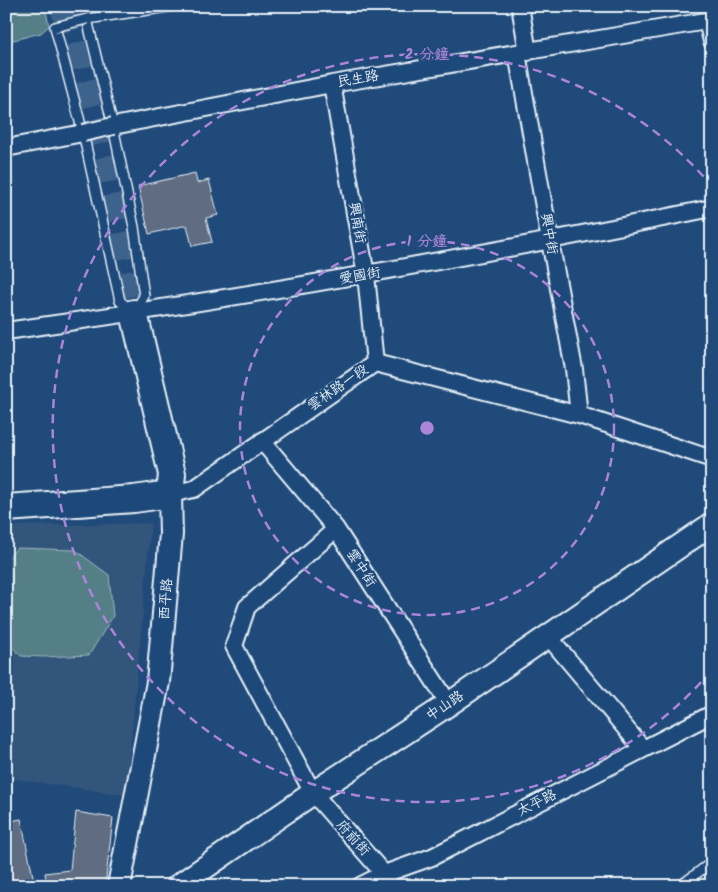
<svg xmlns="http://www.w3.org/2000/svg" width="718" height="892" viewBox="0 0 718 892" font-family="Kalam,'LXGW WenKai TC',sans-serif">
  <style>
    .built { fill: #33547c }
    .green { fill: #547f87; stroke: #9eb8c0 }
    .building { fill: #616c81; stroke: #e8f1f8 }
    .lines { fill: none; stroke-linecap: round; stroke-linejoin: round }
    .primary-tunnel { stroke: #3d638d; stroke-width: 26; stroke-dasharray: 26 13; stroke-linecap: butt }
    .lane-casing { stroke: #e8f1f8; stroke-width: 12 }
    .street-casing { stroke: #e8f1f8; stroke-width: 20 }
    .secondary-casing { stroke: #e8f1f8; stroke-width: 26 }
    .primary-casing { stroke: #e8f1f8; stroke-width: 30 }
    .lane { stroke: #1f4a7a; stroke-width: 9 }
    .street { stroke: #1f4a7a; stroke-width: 16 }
    .secondary { stroke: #1f4a7a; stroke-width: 22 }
    .primary { stroke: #1f4a7a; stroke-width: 26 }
    .lane-bridge-casing { stroke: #e8f1f8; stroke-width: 12; stroke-linecap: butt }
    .street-bridge-casing { stroke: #e8f1f8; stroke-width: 20; stroke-linecap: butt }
    .lane-bridge { stroke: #1f4a7a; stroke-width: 9 }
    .street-bridge { stroke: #1f4a7a; stroke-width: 16 }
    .ring { fill: none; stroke: #ac85d9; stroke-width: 2.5; stroke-dasharray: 9 6 }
    .labels { text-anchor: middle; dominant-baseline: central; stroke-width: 4.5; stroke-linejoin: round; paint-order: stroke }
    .street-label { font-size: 14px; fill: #e8f1f8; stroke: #1f4a7a }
    .centre { fill: #ac85d9; stroke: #1f4a7a; stroke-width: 2.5 }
    .ring-label { font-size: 15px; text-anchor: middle; font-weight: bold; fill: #ac85d9; stroke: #1f4a7a; stroke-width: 4.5; stroke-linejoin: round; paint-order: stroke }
  </style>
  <rect width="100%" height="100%" fill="#1f4a7a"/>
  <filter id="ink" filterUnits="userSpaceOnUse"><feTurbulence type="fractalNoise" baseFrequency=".02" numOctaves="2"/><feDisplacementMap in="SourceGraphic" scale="10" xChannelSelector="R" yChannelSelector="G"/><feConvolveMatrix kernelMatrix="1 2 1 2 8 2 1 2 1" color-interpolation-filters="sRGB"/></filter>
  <g filter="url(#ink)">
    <!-- built -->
    <path class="built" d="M151 523 126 795 6 778V526Z"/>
    <!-- green -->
    <path class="green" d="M29 6H45L49 26 41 33 6 42V9Z
      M17 548 75 550 109 575 113 616 89 655 45 657 21 656 6 640V560Z"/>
    <!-- building -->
    <path class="building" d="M195 173 197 183 209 180 218 215 206 218 212 242 192 246 187 225 149 234 138 186Z
      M76 812 113 818 105 886H47L45 873 70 870Z
      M21 819 35 886H8L6 876V822Z"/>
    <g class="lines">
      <!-- primary-tunnel -->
      <path class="primary-tunnel" d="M63 6 108 178 134 313"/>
      <defs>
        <path id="lane" d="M55 27 83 133 120 301 134 313 144 296 134 227 113 126 87 19 175 6
          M680 886 712 862"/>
        <path id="street" d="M520 6 528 52
          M707 21 712 41
          M517 53 550 241 574 369 579 415
          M332 84 366 275 375 363
          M113 126 332 84 712 20
          M6 148 83 133
          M6 331C243 298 478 256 712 208
          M262 441 336 529 449 704
          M170 494 194 489 375 363 579 415 712 459
          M336 529 247 607 234 646 313 793 384 874 390 886
          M548 636 643 749
          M360 886 384 874 432 857 712 714"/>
        <path id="secondary" d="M119 886 158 682 171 534 170 494
          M178 886 313 793 449 704 712 524"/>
        <path id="primary" d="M6 508 134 499 170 494 172 474 134 313"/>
      </defs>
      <!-- lane casing -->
      <use href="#lane" class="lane-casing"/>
      <!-- street casing -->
      <use href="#street" class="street-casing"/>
      <!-- secondary casing -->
      <use href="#secondary" class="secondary-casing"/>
      <!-- primary casing -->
      <use href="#primary" class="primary-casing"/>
      <!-- lane -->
      <use href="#lane" class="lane"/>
      <!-- street -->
      <use href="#street" class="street"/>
      <!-- secondary -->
      <use href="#secondary" class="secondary"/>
      <!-- primary -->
      <use href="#primary" class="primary"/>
      <defs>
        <path id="lane-bridge" d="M55 27 87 19"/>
        <path id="street-bridge" d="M83 133 113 126"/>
      </defs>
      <!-- lane-bridge casing -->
      <use href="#lane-bridge" class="lane-bridge-casing"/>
      <!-- street-bridge casing -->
      <use href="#street-bridge" class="street-bridge-casing"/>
      <!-- lane-bridge -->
      <use href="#lane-bridge" class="lane-bridge"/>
      <!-- street-bridge -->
      <use href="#street-bridge" class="street-bridge"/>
    </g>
  </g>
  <!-- distance rings -->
  <g class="ring">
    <circle cx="427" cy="428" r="187"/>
    <path d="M711 671A374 374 0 1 1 711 185"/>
  </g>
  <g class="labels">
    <!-- street labels -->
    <g class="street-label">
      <text transform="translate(358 79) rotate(-10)">民生路</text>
      <text transform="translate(357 223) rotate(80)">興南街</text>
      <text transform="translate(549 234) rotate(80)">興中街</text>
      <text transform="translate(360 276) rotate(-10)">愛國街</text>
      <text transform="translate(338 388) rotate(-35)">雲林路一段</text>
      <text transform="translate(361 568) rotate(57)">雲中街</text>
      <text transform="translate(166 599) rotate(-85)">西平路</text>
      <text transform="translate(445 706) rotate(-34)">中山路</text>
      <text transform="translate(537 803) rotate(-27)">太平路</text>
      <text transform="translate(353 838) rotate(48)">府前街</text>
    </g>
  </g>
  <circle cx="427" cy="428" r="8" class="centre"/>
  <g class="ring-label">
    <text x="427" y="59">2 分鐘</text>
    <text x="427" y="246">1 分鐘</text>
  </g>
  <!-- margin -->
  <rect width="718" height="892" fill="none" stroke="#1f4a7a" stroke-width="25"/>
  <rect x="12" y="12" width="693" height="867" fill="none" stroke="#e8f1f8" stroke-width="2" filter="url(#ink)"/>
</svg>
